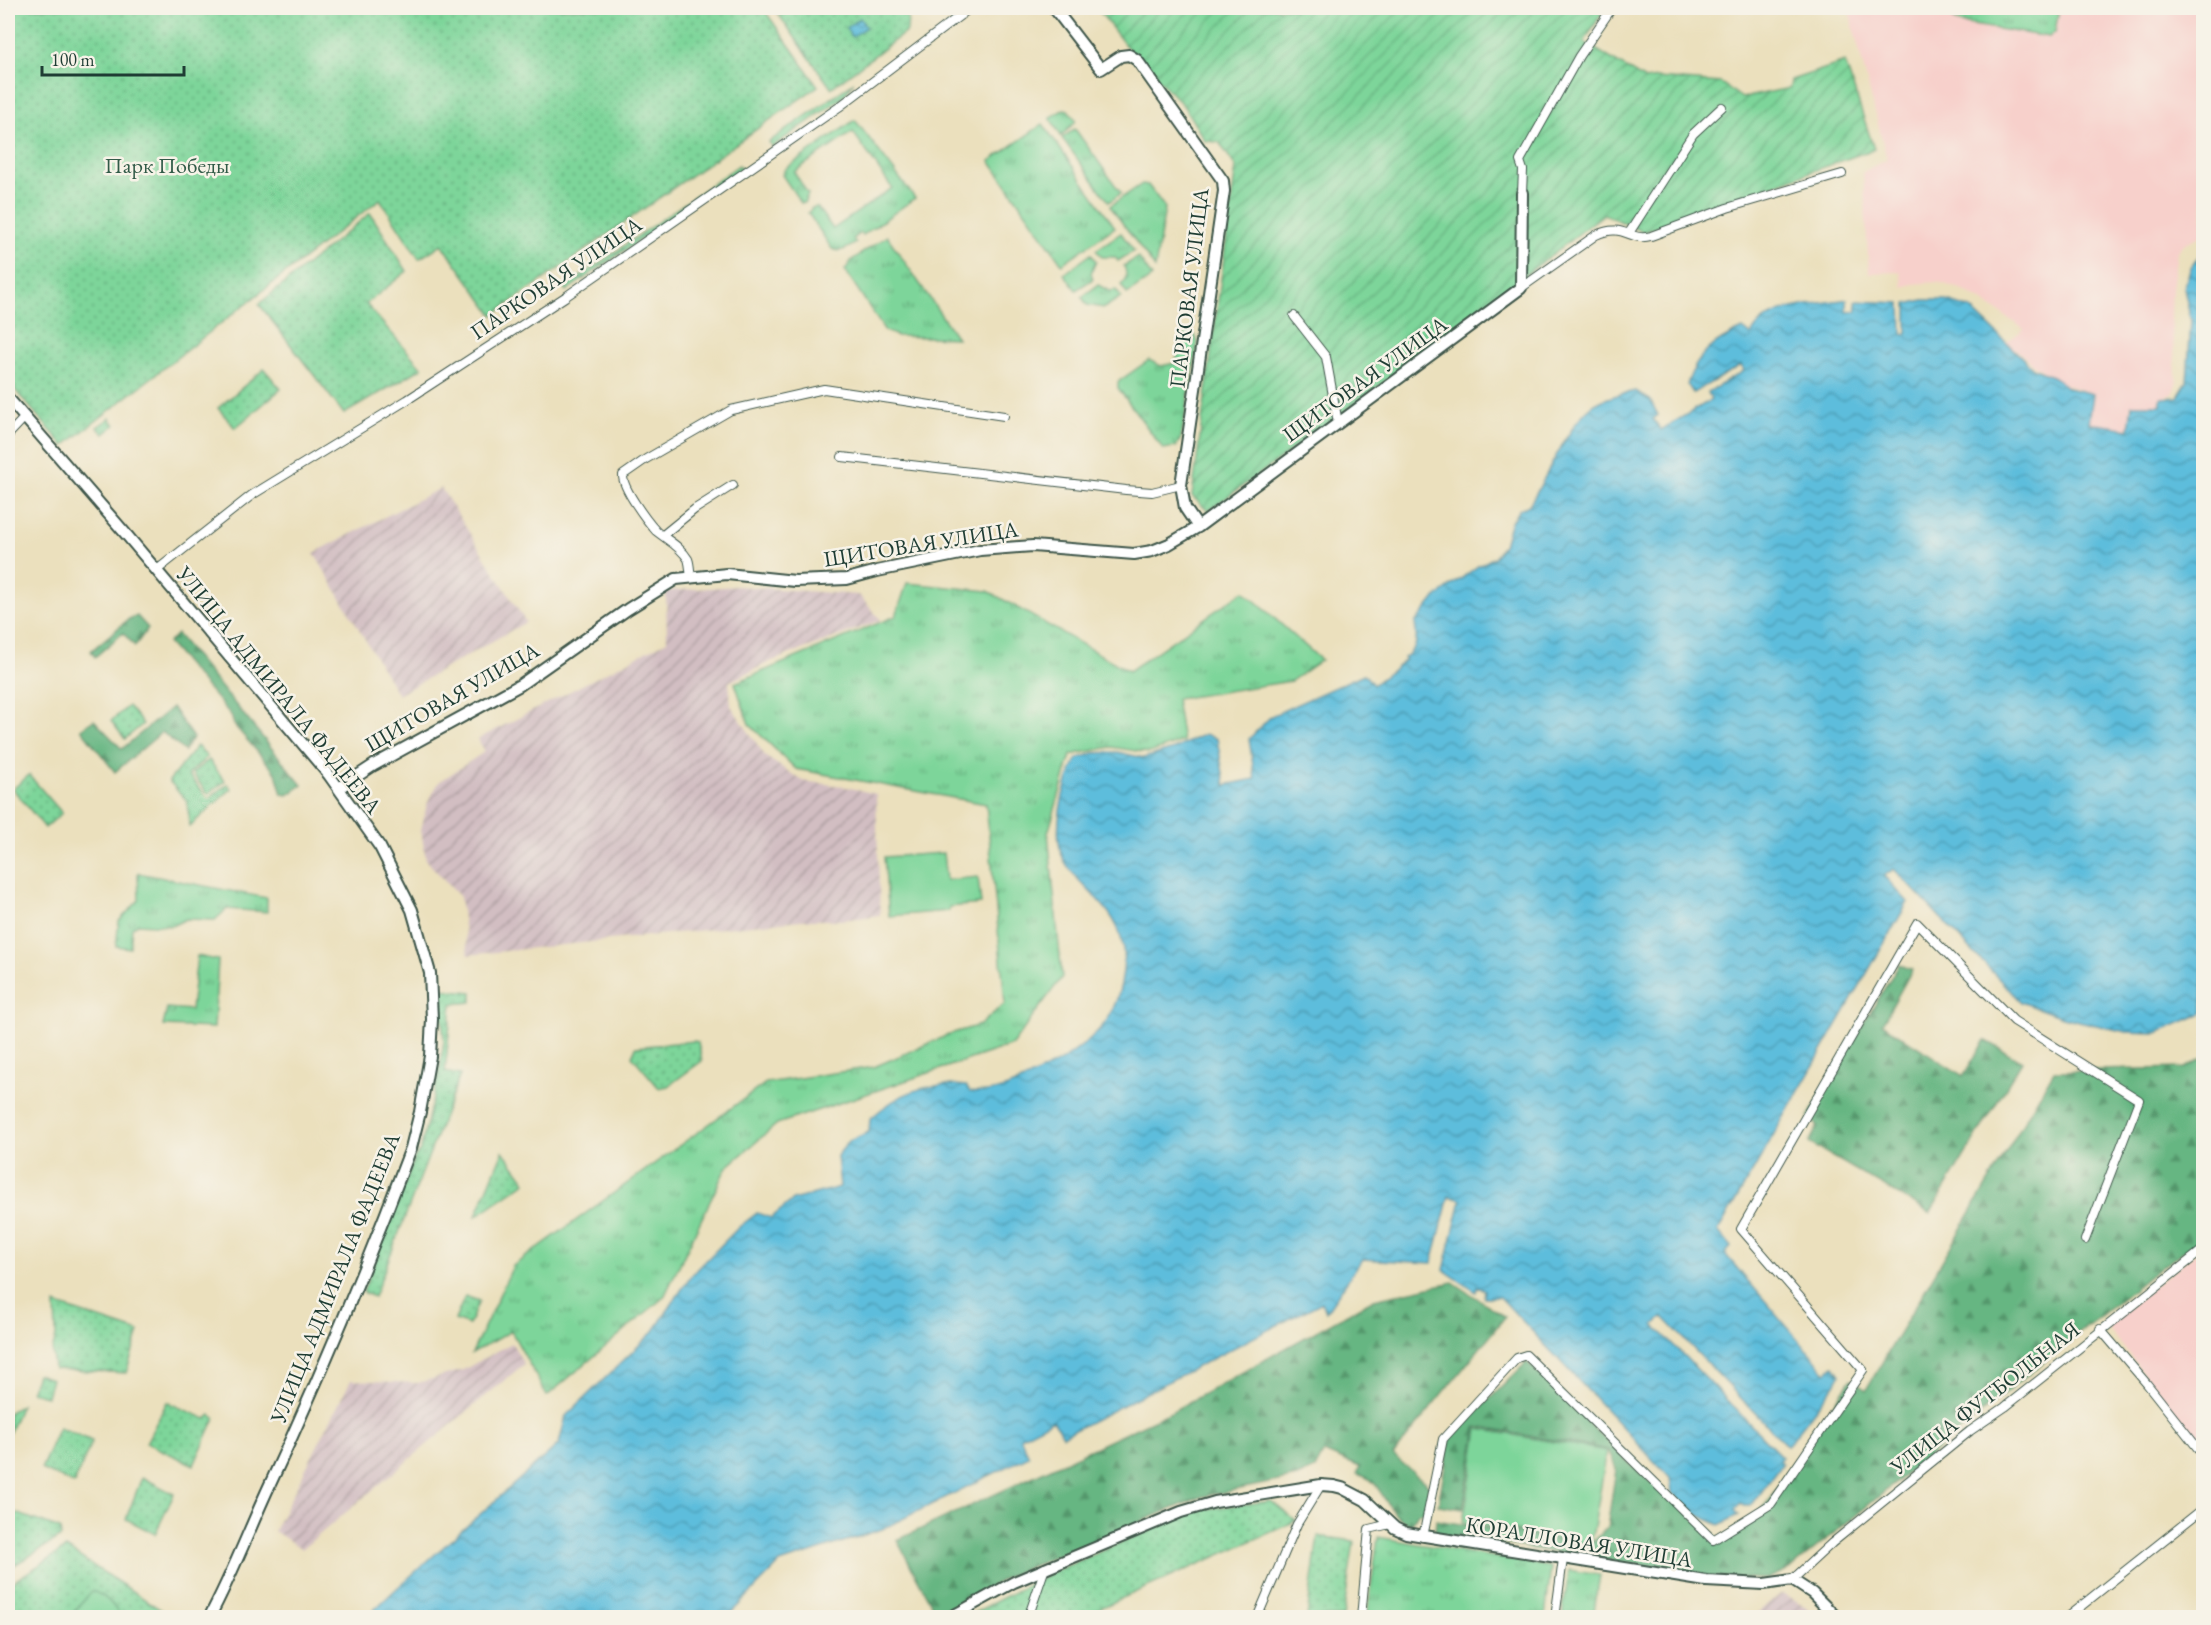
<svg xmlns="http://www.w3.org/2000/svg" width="2211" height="1625" viewBox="0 0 2211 1625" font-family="'EB Garamond',serif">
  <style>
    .built { fill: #f7d0cb }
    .industrial { fill: url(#industrial-furrows) }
    .grass { fill: url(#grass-tufts); stroke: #4e8967; stroke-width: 1.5 }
    .forest { fill: url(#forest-firs); stroke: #427a5b; stroke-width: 1.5 }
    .park { fill: url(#park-dots); stroke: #4e8967; stroke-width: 1.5 }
    .garden { fill: url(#garden-furrows); stroke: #4e8967; stroke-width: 1.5 }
    .pitch { fill: #7dd59a; stroke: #4e8967; stroke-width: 1.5 }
    .water { fill: url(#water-waves); stroke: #3e7d88; stroke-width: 1.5 }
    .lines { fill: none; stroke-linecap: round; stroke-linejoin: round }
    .street-casing { stroke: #3e5549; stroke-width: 10 }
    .secondary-casing { stroke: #3e5549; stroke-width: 14 }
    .street { stroke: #fff; stroke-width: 8 }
    .secondary { stroke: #fff; stroke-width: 10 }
    .labels { text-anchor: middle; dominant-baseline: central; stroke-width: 5; stroke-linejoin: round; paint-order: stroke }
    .park-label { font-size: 22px; fill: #325b48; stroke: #f7f3e8 }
    .street-label { font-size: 22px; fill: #1f3d34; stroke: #f7f3e8 }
  </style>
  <defs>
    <pattern id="industrial-furrows" width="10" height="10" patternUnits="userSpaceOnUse" patternTransform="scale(1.5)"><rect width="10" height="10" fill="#d2bec2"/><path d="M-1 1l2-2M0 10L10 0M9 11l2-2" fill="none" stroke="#aa9c9e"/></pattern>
    <pattern id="grass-tufts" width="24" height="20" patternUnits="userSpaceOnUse" patternTransform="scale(1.5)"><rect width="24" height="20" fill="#7dd59a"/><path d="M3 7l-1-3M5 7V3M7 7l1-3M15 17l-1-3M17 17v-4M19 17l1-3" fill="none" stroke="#66ae7e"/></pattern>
    <pattern id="forest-firs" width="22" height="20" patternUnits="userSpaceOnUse" patternTransform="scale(1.5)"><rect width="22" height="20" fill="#66b682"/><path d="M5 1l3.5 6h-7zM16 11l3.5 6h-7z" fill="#53956b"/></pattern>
    <pattern id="park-dots" width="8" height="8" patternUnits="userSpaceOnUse" patternTransform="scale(1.5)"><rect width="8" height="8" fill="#7dd59a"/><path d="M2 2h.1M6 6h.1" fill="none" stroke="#66ae7e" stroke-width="1.8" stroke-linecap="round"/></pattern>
    <pattern id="garden-furrows" width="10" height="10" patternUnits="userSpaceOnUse" patternTransform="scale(1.5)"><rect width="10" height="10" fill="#7dd59a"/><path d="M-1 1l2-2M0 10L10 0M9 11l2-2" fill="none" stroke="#66ae7e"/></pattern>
    <pattern id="water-waves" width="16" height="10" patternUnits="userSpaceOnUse" patternTransform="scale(1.5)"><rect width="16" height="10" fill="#5dbddc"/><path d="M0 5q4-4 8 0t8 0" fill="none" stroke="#4c9bb3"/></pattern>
  </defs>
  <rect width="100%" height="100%" fill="#f7f3e8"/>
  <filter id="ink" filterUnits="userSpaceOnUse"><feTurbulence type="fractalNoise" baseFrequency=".0167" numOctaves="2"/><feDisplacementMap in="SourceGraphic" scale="12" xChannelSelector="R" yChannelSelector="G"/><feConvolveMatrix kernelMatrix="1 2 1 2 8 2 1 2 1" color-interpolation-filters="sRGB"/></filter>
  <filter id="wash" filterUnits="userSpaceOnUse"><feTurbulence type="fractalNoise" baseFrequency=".008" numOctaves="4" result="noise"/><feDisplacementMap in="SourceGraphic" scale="24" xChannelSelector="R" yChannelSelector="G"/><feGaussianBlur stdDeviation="1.35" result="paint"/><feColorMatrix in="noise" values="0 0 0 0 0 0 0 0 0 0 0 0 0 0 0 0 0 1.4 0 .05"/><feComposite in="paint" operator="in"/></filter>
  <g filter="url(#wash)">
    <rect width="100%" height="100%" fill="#ebe0bd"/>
    <!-- built -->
    <path class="built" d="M1857 8H2203V235L2185 243 2177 252 2172 289 2171 317 2177 384 2173 394 2160 398V404L2131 405 2128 428 2089 423 2094 394 2066 385 2035 366 2007 342 2024 329 1993 308 1961 289 1937 282 1913 284 1903 287 1900 272 1869 273 1863 172 1887 159 1849 11Z
      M2203 1247V1450L2106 1325Z"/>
    <!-- industrial -->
    <path class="industrial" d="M441 488 526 622 398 695 314 553Z
      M737 586 859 595 881 620 772 661 729 682 731 706 766 757 803 781 842 786 876 794 880 915 843 920H801L468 955 460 897 426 860 421 830 427 804 439 782 484 752 478 739 667 641 666 591Z
      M512 1343 524 1364 302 1549 274 1531 351 1380 418 1383 463 1370Z
      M1782 1593 1806 1607 1816 1617H1752Z"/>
    <!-- grass -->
    <path class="grass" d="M1952 8H2059L2055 32 2049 37 1960 23C1951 20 1950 16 1952 8Z
      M854 82 842 98 772 147 769 142Z
      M1064 109 1068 110 1075 119V122L1061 136 1050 118Z
      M855 120 915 198 863 235 861 233 853 239 856 243C848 248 841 253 832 249L808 213 812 208 817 207 833 229 892 188 853 132 794 172 808 194 804 203H801L782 175 785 169Z
      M1043 124 1115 227 1062 264 990 161Z
      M1075 129 1121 193 1109 202 1062 138Z
      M739 165 742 169 566 291 564 288Z
      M1142 184 1148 185 1165 208 1155 268 1110 206Z
      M1121 233 1134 251 1118 261 1115 257H1102L1096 250Z
      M887 236 957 338 897 336 885 331 845 270 852 260Z
      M1091 254 1096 261 1091 273 1093 279 1076 290 1064 274Z
      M1138 257 1152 277 1127 294 1121 285C1127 280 1127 273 1124 266Z
      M1098 285 1109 291 1116 290 1121 297 1104 308 1087 305 1082 297Z
      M1188 333 1195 335 1198 342 1181 438 1176 447 1163 449 1118 388V382L1149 360 1161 366 1175 363 1180 349 1178 340Z
      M907 583 988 591 1129 671 1244 591 1321 660 1291 681 1176 699 1183 741 1149 753 1111 747 1071 755 1048 833 1062 977 1012 1045 777 1124 726 1168 664 1297 547 1396 511 1331 472 1353 513 1266 766 1083 874 1067 953 1033 980 1025 1005 1003 986 804 796 769 749 724 735 683 896 616Z
      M138 873 267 898V912L227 909 215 920 186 919 172 926 138 924 132 928 130 948 116 946 119 921 139 900Z
      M197 956 218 960 214 1028 163 1026 167 1008 191 1010Z
      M1378 1537 1551 1567 1545 1617H1367Z
      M1569 1570 1600 1575 1593 1617H1562Z"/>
    <!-- forest -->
    <path class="forest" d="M137 616 148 628 135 646 123 633 95 657 91 651 129 619Z
      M177 634 302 785 288 795 282 794 276 773 234 725 231 715 168 643Z
      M172 707 193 738 184 751 162 732 115 772 81 729 94 720 122 749Z
      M1899 964 1912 970 1882 1024 1963 1076 1985 1040 2022 1061 1930 1213 1809 1143 1818 1126 1808 1117Z
      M2203 1058V1237L2153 1273 1791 1568 1767 1579 1711 1577 1435 1533 1436 1520 1590 1545 1607 1528 1616 1469 1608 1450 1477 1427 1463 1509 1438 1505 1450 1438 1527 1362 1630 1464 1721 1541 1762 1510 1851 1379 1866 1390 2054 1071 2185 1068Z
      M1453 1282 1505 1317 1393 1455 1430 1487 1424 1512 1418 1513 1411 1525C1393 1520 1385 1496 1374 1483 1371 1478 1363 1476 1357 1474L1360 1467 1324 1452 1315 1469 1297 1477 1201 1497 1015 1573 937 1615 897 1540 1171 1412 1374 1299Z"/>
    <!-- park -->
    <path class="park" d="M8 8H763L818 86 493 315 442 244 419 259 380 199 64 446 8 382Z
      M774 8H914L908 14 907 31 831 88Z
      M370 213 407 271 366 304 422 368 344 414 259 304Z
      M264 369 281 389 235 428 218 408Z
      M110 418 115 425 104 434 97 427Z
      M128 706 143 724 125 739 111 721Z
      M197 746 207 757 188 774 208 799 228 784 231 789 190 826 187 801 169 781Z
      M209 760 225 781 208 794 192 773Z
      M29 775 62 813 45 828 13 789Z
      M440 989 472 992V1002L452 1004 445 1072 460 1075 374 1297 363 1292 415 1157 420 1151 438 1078 444 1041Z
      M694 1041 698 1042 702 1061 668 1086 659 1088 632 1056 636 1047Z
      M503 1151 526 1182 476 1216Z
      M465 1296 479 1301 469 1325 455 1320Z
      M55 1304 139 1332 126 1373 54 1369 52 1351 56 1336Z
      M37 1374 52 1379 47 1396 31 1392Z
      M167 1402 206 1419 211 1415 215 1418 194 1465 146 1443Z
      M21 1405 8 1436V1413Z
      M59 1427 92 1441 74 1484 41 1469Z
      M142 1477 174 1494 155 1534 126 1519Z
      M1271 1501 1296 1521 1080 1617 964 1618 1053 1572 1197 1510Z
      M8 1510 60 1529 61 1537 8 1569Z
      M1318 1536 1354 1541 1343 1617H1307Z
      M66 1548 172 1617H8V1585Z"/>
    <!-- garden -->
    <path class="garden" d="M1097 8H1605L1584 42 1645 80 1657 78 1721 83 1742 98 1790 88 1791 80 1845 62 1874 149 1644 232 1604 214C1474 316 1342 415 1208 511L1192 496 1236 167 1219 142 1205 141 1183 105 1125 45Z"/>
    <!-- pitch -->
    <path class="pitch" d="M943 853 946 880 978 877 981 904 949 907V911L889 916 884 857Z
      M1478 1429 1607 1451 1591 1544 1463 1522Z
      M92 1591C106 1596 114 1604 120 1617H70Z"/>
    <!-- water -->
    <path class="water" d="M860 18 866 27 852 37 846 28Z
      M2201 253H2203V1013L2157 1033 2126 1032 2062 1017 2021 1002 1894 869 1884 876 1908 902 1718 1231 1731 1247 1725 1254 1826 1372 1834 1366 1840 1375 1835 1384 1787 1446 1663 1317 1654 1325 1782 1457 1779 1460 1782 1464 1751 1506H1744L1740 1504 1735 1510 1739 1515 1719 1525 1692 1512 1672 1493 1670 1478 1500 1297H1484L1485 1290 1477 1287 1476 1292 1444 1270 1461 1200 1449 1196 1432 1263 1362 1259 1326 1312 1322 1302 1063 1436 1053 1420 1020 1437 1029 1456 882 1529 780 1563 727 1617H370L374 1610 395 1590 559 1444 566 1416 654 1331 690 1277 739 1227 757 1213 771 1218 793 1200 840 1187 837 1156 849 1141 869 1132 870 1119C898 1093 927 1081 966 1086L970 1092C1001 1096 1029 1077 1055 1064 1071 1056 1098 1034 1107 1020 1124 993 1131 947 1113 919 1100 897 1076 883 1064 860 1051 833 1063 784 1077 759L1094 753 1117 752 1144 758 1174 749 1205 734 1217 739 1225 785 1255 779 1249 739 1271 716 1364 674 1373 685 1406 660 1404 658C1419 647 1417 640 1415 623L1435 598 1478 566 1495 557 1505 542 1511 521 1519 510 1529 505C1546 479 1569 423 1592 406 1605 397 1621 394 1636 391L1650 400 1658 415 1653 419 1661 430 1711 400 1708 392 1744 371 1741 365 1693 393 1687 384C1698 353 1714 342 1743 329L1751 335C1767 304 1816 305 1847 299V312L1857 311 1856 301 1901 303 1902 334 1907 333V304L1923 300H1944L1971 309 2033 368 2054 377 2068 388 2093 394 2089 423 2129 429 2132 405H2161V398L2178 397 2187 382 2191 321 2184 288 2191 267Z"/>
  </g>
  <g filter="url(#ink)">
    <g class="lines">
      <defs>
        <path id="street" d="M1522 193 1523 170 1520 161 1579 56 1612 8
          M1629 233 1693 134 1722 107
          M1521 288 1596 235C1625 222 1628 242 1651 236L1727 208 1842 174
          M1294 316 1326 357 1338 423
          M8 435 25 417
          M842 457 1126 490 1152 492 1181 485
          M663 535 695 509 733 485
          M157 570 252 495 407 400 565 297 839 107 970 8
          M691 578C690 572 690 564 688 559 680 546 667 540 656 531 647 521 622 488 623 475L646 459 731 410 824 389 1004 416
          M2100 1329 2147 1384 2204 1456
          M1423 1537 1443 1439 1517 1358 1526 1355 1713 1540 1771 1504 1863 1370 1741 1229 1917 923 2014 1021 2139 1100 2085 1240
          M1792 1580 1832 1543 1970 1431 2005 1407 2204 1249
          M1028 1618 1045 1568
          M1257 1618 1297 1524 1321 1485
          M1361 1618 1369 1529 1390 1524
          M1555 1618 1563 1559
          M2066 1618 2204 1508"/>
        <path id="secondary" d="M1054 8 1101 69 1121 56 1129 55 1137 60 1223 181 1224 191 1181 485 1185 508 1198 527
          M8 398 125 533 329 775 380 847 412 910 430 973 432 1019 430 1056 420 1112 411 1148C367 1265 319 1380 266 1493 247 1535 231 1577 209 1618
          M339 788 374 765 520 685 628 609 676 579 727 574 795 581 847 579 877 571 980 550 1033 546 1134 554 1152 551 1169 544 1198 527 1521 288 1522 193
          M949 1618 1014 1582 1181 1512 1215 1502 1321 1485 1334 1486 1342 1488 1365 1500 1395 1528 1406 1533 1706 1581 1764 1584 1792 1580 1812 1593 1837 1618"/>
      </defs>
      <!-- street casing -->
      <use href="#street" class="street-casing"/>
      <!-- secondary casing -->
      <use href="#secondary" class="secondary-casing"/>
      <!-- street -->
      <use href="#street" class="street"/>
      <!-- secondary -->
      <use href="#secondary" class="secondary"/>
    </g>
  </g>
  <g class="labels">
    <!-- park labels -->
    <g class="park-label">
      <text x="167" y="165">Парк Победы</text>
    </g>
    <!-- street labels -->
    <g class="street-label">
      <text transform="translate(556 278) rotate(-34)">ПАРКОВАЯ УЛИЦА</text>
      <text transform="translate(1189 288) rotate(-83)">ПАРКОВАЯ УЛИЦА</text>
      <text transform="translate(1365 379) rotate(-36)">ЩИТОВАЯ УЛИЦА</text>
      <text transform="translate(921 544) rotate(-9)">ЩИТОВАЯ УЛИЦА</text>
      <text transform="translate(279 690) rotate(51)">УЛИЦА АДМИРАЛА ФАДЕЕВА</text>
      <text transform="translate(452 697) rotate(-30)">ЩИТОВАЯ УЛИЦА</text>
      <text transform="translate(335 1278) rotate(-68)">УЛИЦА АДМИРАЛА ФАДЕЕВА</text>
      <text transform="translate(1985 1398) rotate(-38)">УЛИЦА ФУТБОЛЬНАЯ</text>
      <text transform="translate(1579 1542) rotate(9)">КОРАЛЛОВАЯ УЛИЦА</text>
    </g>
  </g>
  <!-- margin -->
  <rect width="2211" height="1625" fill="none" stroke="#f7f3e8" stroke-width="30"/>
  <!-- scale -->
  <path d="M42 66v9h142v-9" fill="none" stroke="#1f3d34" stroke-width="3"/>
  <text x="51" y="66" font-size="18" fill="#1f3d34" stroke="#f7f3e8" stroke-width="4.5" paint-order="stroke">100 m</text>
</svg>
